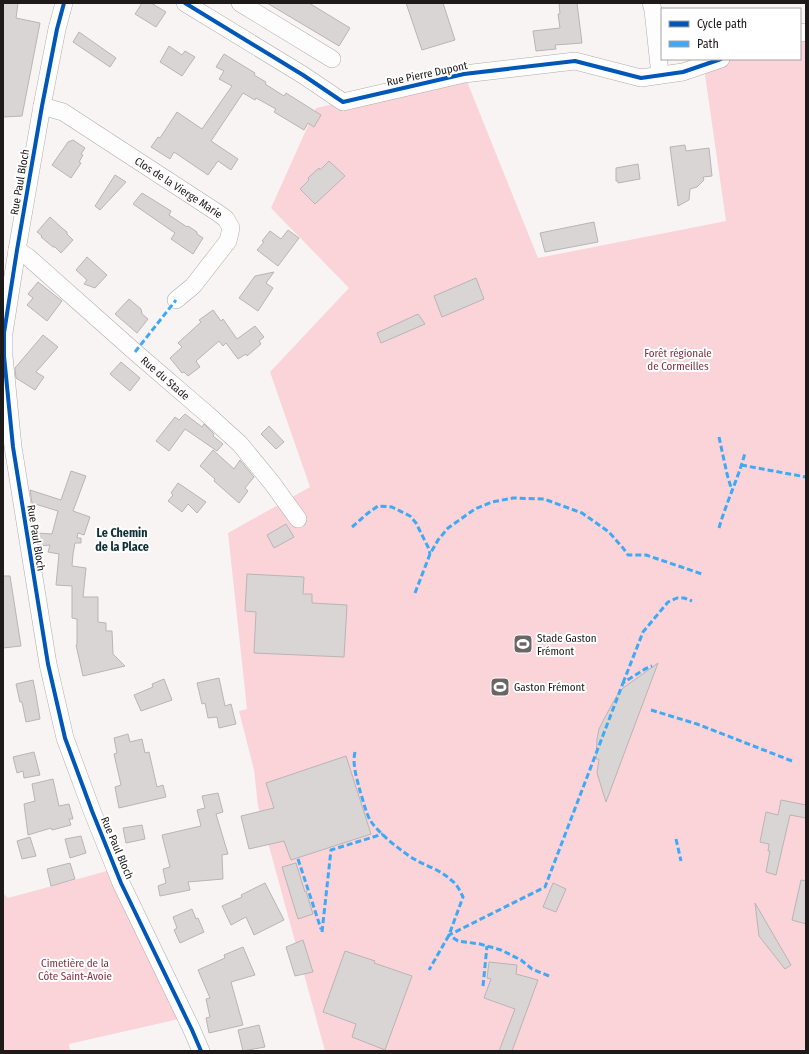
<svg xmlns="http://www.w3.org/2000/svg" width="809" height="1054" viewBox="0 0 809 1054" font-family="'Fira Sans Condensed',sans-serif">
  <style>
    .green { fill: #fad4d8 }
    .building { fill: #d9d5d5; stroke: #b9b4b5 }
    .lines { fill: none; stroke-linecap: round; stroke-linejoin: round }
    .minor-casing { stroke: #b0abac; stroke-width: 18 }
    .minor { stroke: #fefdfd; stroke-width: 17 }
    .quiet { stroke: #3fa9f5; stroke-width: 3; stroke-dasharray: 6 3; stroke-linecap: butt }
    .cycleway-casing { stroke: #fff; stroke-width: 6 }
    .cycleway { stroke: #0057b8; stroke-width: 4 }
    .labels { text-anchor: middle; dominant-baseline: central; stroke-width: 4; stroke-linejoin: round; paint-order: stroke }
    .street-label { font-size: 11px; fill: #1e1a1a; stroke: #fff }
    .park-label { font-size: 11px; fill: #7e3140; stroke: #fff }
    .poi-label { font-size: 11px; fill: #1e1a1a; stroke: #fff; text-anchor: start }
    .neighbourhood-label { font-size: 12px; font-weight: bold; fill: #0f2f37; stroke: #fff }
  </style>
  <rect width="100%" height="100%" fill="#f9f4f4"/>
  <!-- green -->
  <path class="green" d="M806 33V1051H325L258 806 254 770 239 711 247 709 228 533 310 487 270 372 349 288 271 208 316 108 464 74 538 258 726 221 704 68 730 59H800V35Z
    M107 871 179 1019 69 1044 70 1051H3V894H4L8 898Z"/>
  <!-- building -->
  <path class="building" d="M3 3H18L16 18 40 23 22 116 3 117Z
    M142 3H151L166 12 156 27 135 14Z
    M267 3H309L350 28 339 46Z
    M406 3H443L455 40 422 50Z
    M559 3H577L582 43 555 45 556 49 536 51 533 31 560 28 558 14H560Z
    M79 32 116 58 110 67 73 42Z
    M169 46 182 55 185 51 195 57 182 76 160 62Z
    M224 54 255 73 254 75 266 82 265 84 284 96 286 93 321 115 314 127 308 123 304 130 274 112 276 109 256 98 255 100 243 93 211 141 238 159 231 170 218 161 208 175 174 152 170 159 151 147 158 137 160 138 177 112 202 129 232 86 219 79 224 71 216 67Z
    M73 140 85 148 81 154 83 155 79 162 81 163 71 178 52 165 68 142Z
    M685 145 686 151 709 148 712 176 703 177 704 180 697 187 690 189 689 200 678 206 670 147Z
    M329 161 345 176 315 204 300 189 309 180 308 178 319 168 320 170Z
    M638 164 640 179 618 183V181H616V168Z
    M115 175 126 182 100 210 95 206Z
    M142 193 171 211 169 215 187 227 188 226 197 232V234L203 238 193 254 171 239 175 233 133 204Z
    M50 217 62 228 67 232V234L73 240 61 253 55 247H53L41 237 42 236 37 232Z
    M594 222 598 242 545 252 540 233Z
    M288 230 299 238 278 266 257 250 264 242 262 241 270 231 281 239Z
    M87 257 107 275 95 288 84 284 87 280 76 270Z
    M274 272 266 283 273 288 258 311 239 298 255 276Z
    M476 278 484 299 442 317 434 296Z
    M38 282 62 301 47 321 27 305 33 298 28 294Z
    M129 299 141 309 142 314 148 319 137 333 115 314Z
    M213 310 221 321 223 319 237 339 255 326 264 337 259 341 261 344 247 356 246 354 238 359 226 343 223 346 219 341 196 361 200 367 188 376 184 372 182 373 170 358 182 347 178 343 201 322 199 320Z
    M418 314 425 324 381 343 377 333Z
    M43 335 58 347 36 372 44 377 35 390 16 378 15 368Z
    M121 362 140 378 130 391 110 374Z
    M185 414 202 427 204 424 214 434 213 436 223 444 217 451 185 429 169 451 156 441 175 417 179 420Z
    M269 426 284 442 276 449 261 434Z
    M213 450 234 469 240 460 254 477 245 488 248 491 239 503 214 481 215 479 200 466Z
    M71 471 86 476 73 511 90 517 84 535 78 533 77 538H81V543H75L73 554 72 566 86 568 83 597H98V622L106 623V631H112L113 654 125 666 83 676 76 645H77V619L72 618V586L56 585 59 554 48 552 50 545 39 546 37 533 52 534 58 511 32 503 30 490 61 500Z
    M178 483 206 502 197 513 188 504 182 512 168 501 173 495 171 493Z
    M286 524 294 537 274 548 267 535Z
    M247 574 304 577 303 594H312V603L347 605 344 657 254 653 256 612 245 611Z
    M3 576H10L21 646 3 648Z
    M658 663 606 802 597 773 599 759H596L597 739 599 729 604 719 616 697 623 688Z
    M219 678 225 706 231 704 236 724 219 728 217 717 208 718 205 703 202 704 197 683Z
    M164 679 172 700 141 711 134 695 153 687 152 684Z
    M33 680 36 695 40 719 26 722 22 702H20L16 684Z
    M128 734 130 742 142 739 145 753 149 752 157 787 163 785 166 797 119 808 115 787 121 785 114 754 117 753 114 738Z
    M34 752 40 775 24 778 23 771 17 773 13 757Z
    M346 756 371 834 291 860 284 841 249 849 241 816 274 808 266 783Z
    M53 779 59 806 69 804 73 819H69L71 825 52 830 51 828 28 835 24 804 35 801 32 784Z
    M218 793 223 812 216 814 228 854 222 855 223 879 188 882 190 890 160 896 158 886 166 883 163 869 170 867 162 835 201 826 197 810 205 808 202 796Z
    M781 800 806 805V818L790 815 776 875 766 872 770 851H768L769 844 760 842 766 812 778 815Z
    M142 825 145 839 126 843 123 828Z
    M81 836 86 853 70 858 65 839Z
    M30 837 36 856 22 859 17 841Z
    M70 863 75 879 51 886 47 869Z
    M296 863 305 892 306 891 313 914 298 919 282 867Z
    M801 880 806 881V924L792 920Z
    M265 883 284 920 254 935 246 917 231 925 222 906 242 897 241 895Z
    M553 883 566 889 556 912 543 907Z
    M755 903 791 965 785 969 759 936Z
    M192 909 196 919 198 918 204 932 180 943 174 930 177 928 173 917Z
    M303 940 313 972 295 976 286 947Z
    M243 947 255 975 231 982 243 1025 209 1033 206 1018 210 1017 206 999 210 998 198 970 225 958 224 955Z
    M345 951 375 961 374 963 412 976 385 1050 352 1037 356 1024 323 1012Z
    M489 962 517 965 516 974 538 980 512 1051H499L515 1009 484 998 491 979 487 978Z
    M259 1025 265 1047 243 1051 238 1030Z"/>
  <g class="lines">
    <defs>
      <g id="minor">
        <path d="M64 3 57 29 42 106 17 250 4 333V356L13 447 48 664 65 738 92 811 121 883 192 1030 201 1051"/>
        <path d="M185 3 303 75 343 102 464 74 575 61 641 78 683 72 721 59"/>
        <path d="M240 3 332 59"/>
        <path d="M651 3 653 10 660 75"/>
        <path d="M800 33 806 32"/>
        <path id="s1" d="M42 106 63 112 218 213 226 219 231 228 228 241 193 286 176 300"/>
        <path id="s2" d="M17 250 28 257 135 352 207 414 240 444 272 483 298 519"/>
      </g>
    </defs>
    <!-- minor casing -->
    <use href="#minor" class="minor-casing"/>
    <!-- minor -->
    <use href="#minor" class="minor"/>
    <!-- quiet -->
    <path class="quiet" d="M135 352 176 300
      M719 437 727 474 732 491
      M741 465 806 477
      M352 527 368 513 378 506 392 507 410 516 416 523 428 547 430 554
      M719 528C726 503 738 479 745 453
      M415 593 430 554 438 540 448 528 475 509 492 502 513 498 544 499 582 513 609 532 623 548 628 555H646L702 574
      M623 683 643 632 668 602 677 598H684L692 601
      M651 710 697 724 792 761
      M355 752C352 764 357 779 360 791 363 800 366 813 370 820 378 833 401 851 414 859 426 866 441 870 451 880 457 884 460 891 463 897L449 935 429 970
      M676 839 681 861
      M298 859 321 929
      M322 932 331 850 383 834
      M549 976 532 969 521 960 501 950 480 944 458 941 449 935 545 887 623 683 645 669 652 666
      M483 986 487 946"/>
    <defs>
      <path id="cycleway" d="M64 3 57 29 42 106 17 250 4 333V356L13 447 48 664 65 738 92 811 121 883 192 1030 201 1051
        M185 3 303 75 343 102 464 74 575 61 641 78 683 72 721 59"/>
    </defs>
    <!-- cycleway casing -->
    <use href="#cycleway" class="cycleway-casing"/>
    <!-- cycleway -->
    <use href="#cycleway" class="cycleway"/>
  </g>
  <!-- icons -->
  <defs>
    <symbol id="stadium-square" viewBox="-11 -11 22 22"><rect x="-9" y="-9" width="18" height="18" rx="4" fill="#6b6666" stroke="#fff"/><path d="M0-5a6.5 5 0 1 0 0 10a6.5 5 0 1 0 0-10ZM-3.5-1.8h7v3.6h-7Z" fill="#fff"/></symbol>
  </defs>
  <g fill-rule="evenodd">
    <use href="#stadium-square" x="512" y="633" width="22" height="22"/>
    <use href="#stadium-square" x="489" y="676" width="22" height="22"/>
  </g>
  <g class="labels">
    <!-- street labels -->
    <g class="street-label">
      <text transform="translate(427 74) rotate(-12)">Rue Pierre Dupont</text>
      <text transform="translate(20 182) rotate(-80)">Rue Paul Bloch</text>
      <text stroke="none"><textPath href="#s1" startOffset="160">Clos de la Vierge Marie</textPath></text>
      <text stroke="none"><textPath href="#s2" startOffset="196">Rue du Stade</textPath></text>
      <text transform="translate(36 538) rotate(81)">Rue Paul Bloch</text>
      <text transform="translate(117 848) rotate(67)">Rue Paul Bloch</text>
    </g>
    <!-- park labels -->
    <g class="park-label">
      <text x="678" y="353">Forêt régionale<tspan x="678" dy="13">de Cormeilles</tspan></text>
      <text x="75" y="963">Cimetière de la<tspan x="75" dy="13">Côte Saint-Avoie</tspan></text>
    </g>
    <!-- poi labels -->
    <g class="poi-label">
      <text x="537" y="638">Stade Gaston<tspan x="537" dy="13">Frémont</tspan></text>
      <text x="514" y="687">Gaston Frémont</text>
    </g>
    <!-- neighbourhood labels -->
    <g class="neighbourhood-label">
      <text x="122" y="533">Le Chemin<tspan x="122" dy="14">de la Place</tspan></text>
    </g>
  </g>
  <!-- border -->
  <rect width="809" height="1054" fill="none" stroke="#1e1a1a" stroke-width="8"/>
  <!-- legend -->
  <rect x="661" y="8" width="140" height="52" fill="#ffffff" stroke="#a5a3a3"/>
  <rect x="669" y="21" width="20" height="6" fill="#0057b8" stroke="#a5a3a3"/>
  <text x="697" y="28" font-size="12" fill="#1e1a1a">Cycle path</text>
  <rect x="669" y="41" width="20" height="6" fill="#3fa9f5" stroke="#a5a3a3"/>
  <text x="697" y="48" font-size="12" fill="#1e1a1a">Path</text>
</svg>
